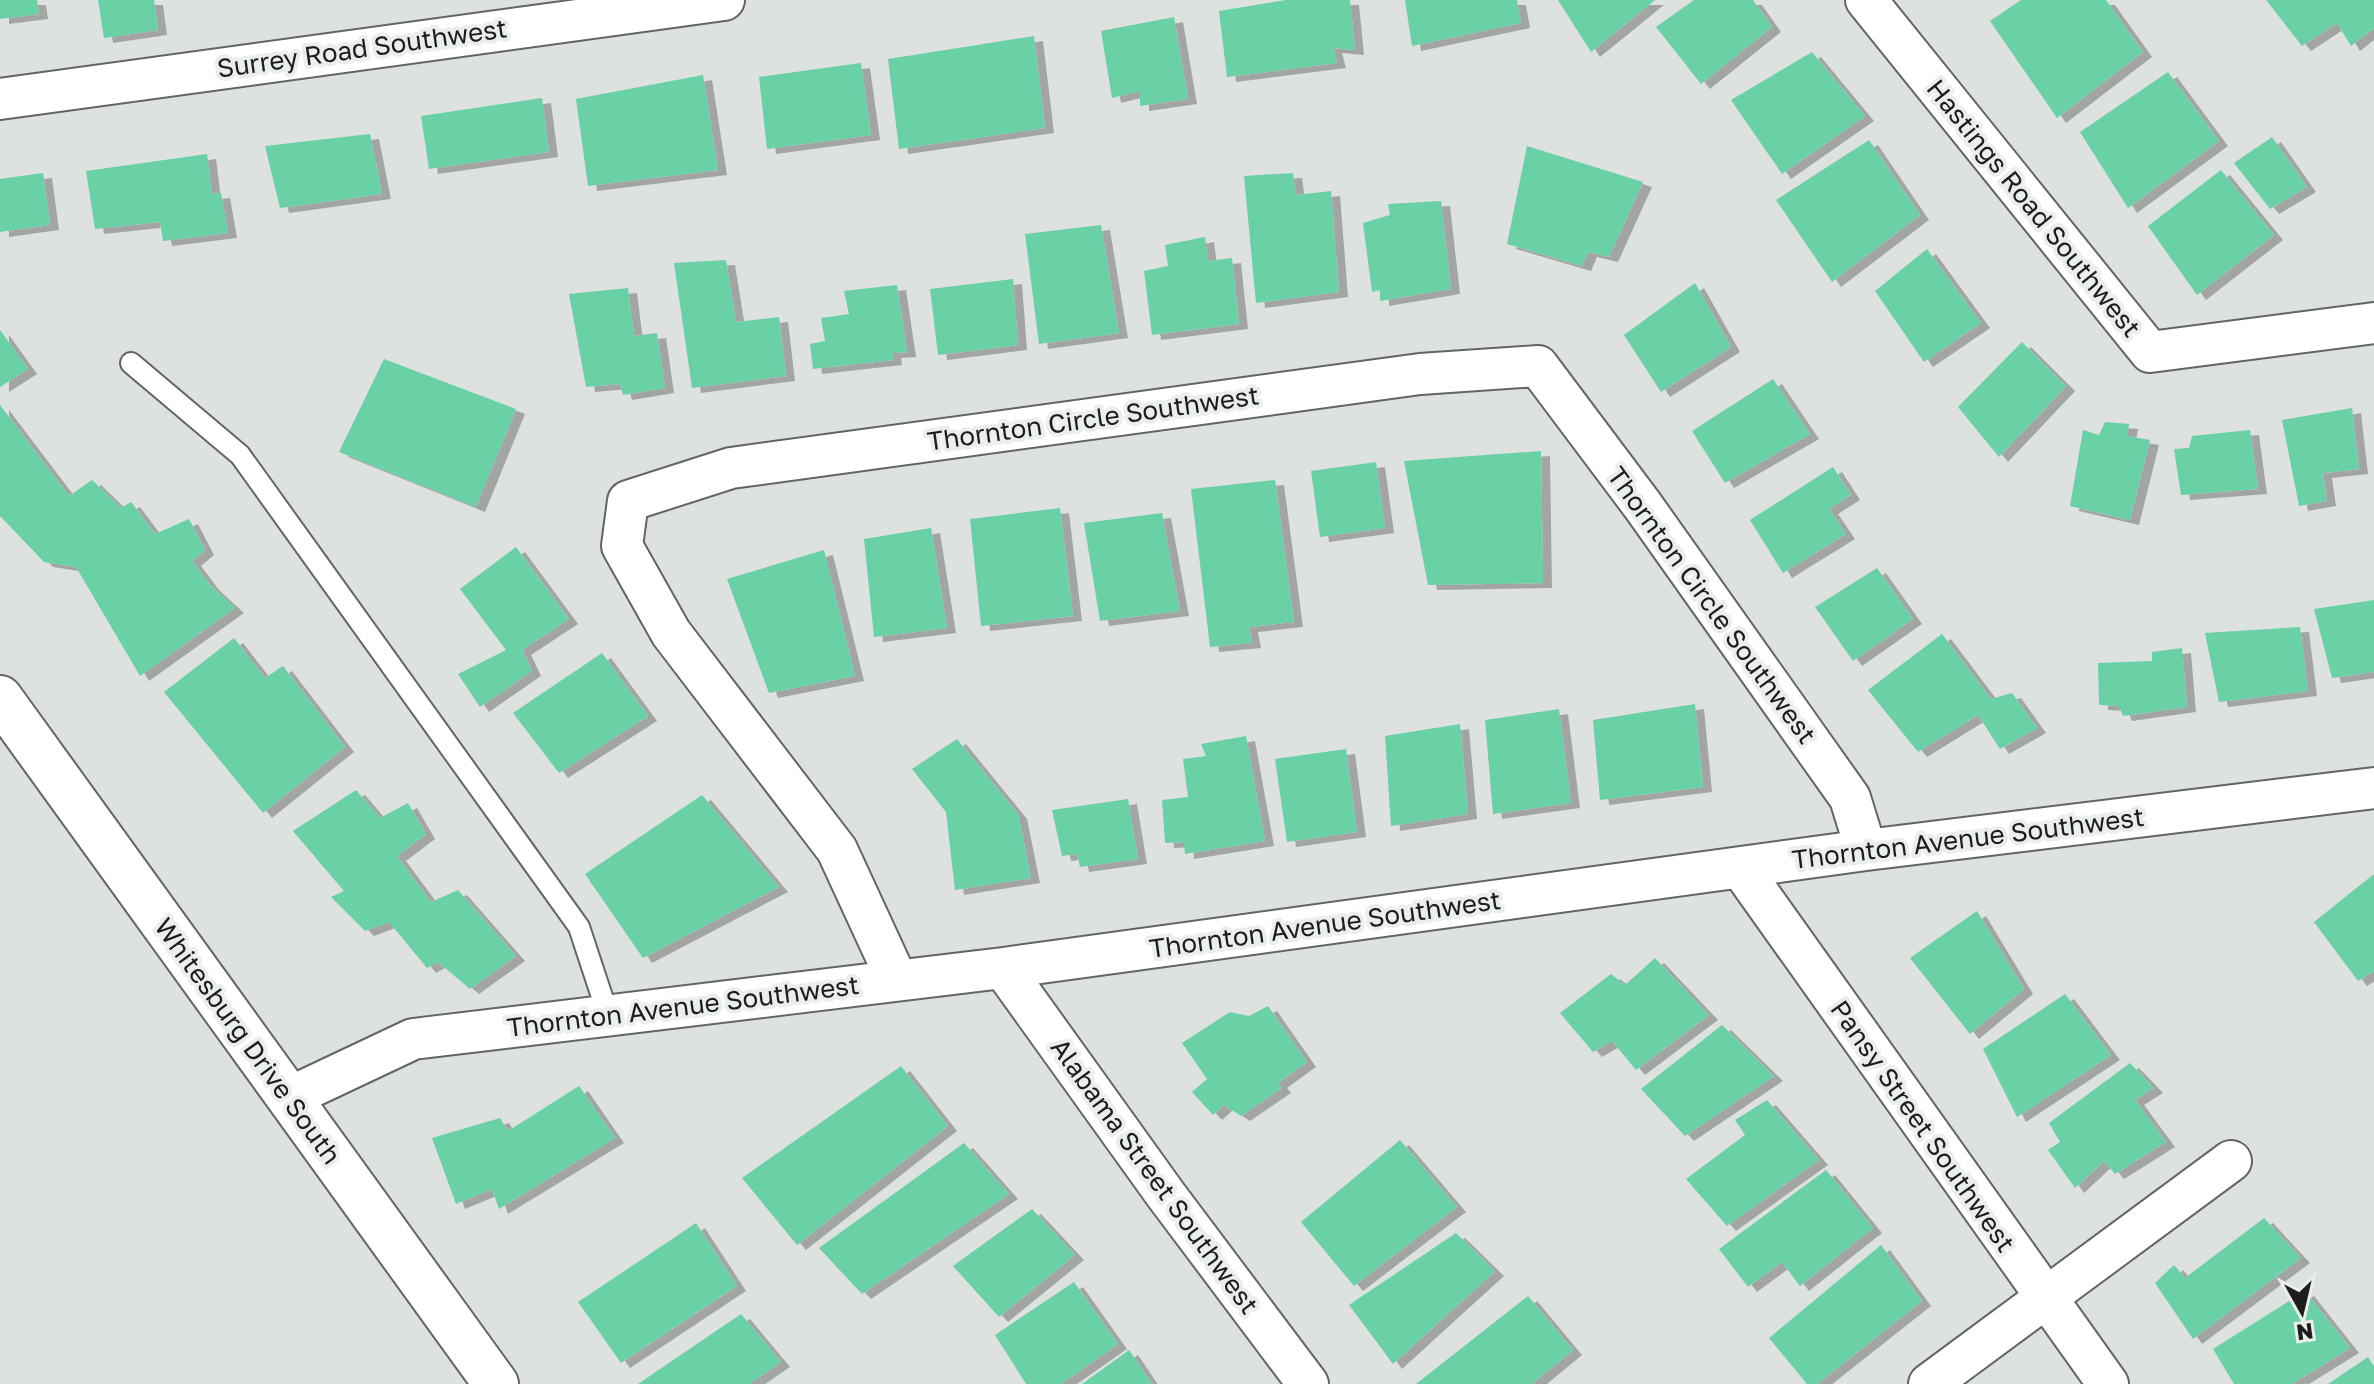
<svg xmlns="http://www.w3.org/2000/svg" width="2374" height="1384" viewBox="0 0 2374 1384" font-family="'Golos Text',sans-serif">
  <style>
    .building { fill: #6ad0a5; filter: url(#shadow) }
    .lines { fill: none; stroke-linecap: round; stroke-linejoin: round }
    .lane-casing { stroke: #626563; stroke-width: 24 }
    .street-casing { stroke: #626563; stroke-width: 44 }
    .secondary-casing { stroke: #626563; stroke-width: 48 }
    .lane { stroke: #fff; stroke-width: 20 }
    .street { stroke: #fff; stroke-width: 40 }
    .secondary { stroke: #fff; stroke-width: 44 }
    .labels { text-anchor: middle; dominant-baseline: central; stroke-width: 8; stroke-linejoin: round; paint-order: stroke }
    .street-label { font-size: 26px; fill: #1c1d1c; stroke: #eaeeec }
  </style>
  <defs>
    <filter id="shadow"><feDropShadow dx="9" dy="5" stdDeviation="0" flood-color="#0004"/></filter>
  </defs>
  <rect width="100%" height="100%" fill="#dde1df"/>
  <!-- building -->
  <path class="building" d="M0 0H37L39 14 0 19Z
    M98 0H154L158 30 104 38Z
    M1286 0H1350L1355 50 1333 48 1337 63 1227 77 1219 11Z
    M1405 0H1517L1521 23 1412 46Z
    M1558 0H1655L1591 52Z
    M1694 0H1753L1772 27 1701 84 1656 27Z
    M2021 0H2106L2143 52 2057 118 1990 21Z
    M2266 0H2374V28L2351 46 2337 23 2302 46Z
    M1174 17 1188 99 1140 106V91L1112 98 1101 31Z
    M1034 36 1045 128 899 149 888 59Z
    M1812 52 1865 116 1782 174 1731 100Z
    M861 63 871 135 767 149 759 77Z
    M2168 72 2219 141 2128 208 2080 132Z
    M703 75 718 170 588 186 576 99Z
    M542 98 549 152 429 169 421 116Z
    M370 134 382 194 280 208 265 146Z
    M2272 137 2307 187 2270 209 2234 163Z
    M1869 140 1920 215 1832 282 1776 200Z
    M1527 146 1643 182 1609 257 1588 252 1582 266 1507 244Z
    M207 154 212 194 221 193 228 233 163 241 160 222 95 229 86 171Z
    M2221 170 2274 235 2197 295 2148 226Z
    M43 173 50 225 0 232V179Z
    M1293 173 1296 195 1331 191 1339 292 1256 303 1244 176Z
    M1441 201 1451 289 1380 301V290L1372 292 1363 223 1390 215 1388 204Z
    M1101 225 1119 333 1039 344 1025 234Z
    M1205 237 1208 261 1232 258 1239 324 1152 335 1144 271 1168 266 1165 245Z
    M1927 249 1981 323 1924 362 1875 291Z
    M726 260 736 322 779 317 786 376 692 388 674 263Z
    M1013 279 1018 345 938 355 930 289Z
    M1695 283 1731 347 1661 392 1624 335Z
    M897 285 907 352 892 353 893 360 813 369 810 344 825 341 821 318 849 314 844 291Z
    M628 288 634 336 657 333 665 388 623 395 620 384 586 387 569 294Z
    M0 330 28 369 0 387Z
    M2022 342 2066 386 1999 457 1958 407Z
    M384 359 516 409 476 507 339 452Z
    M1773 379 1810 434 1725 483 1692 431Z
    M0 405 69 496 92 480 121 508 131 502 155 534 189 519 205 550 192 561 210 585 235 608 140 676 76 567 44 562 0 516Z
    M2352 408 2359 469 2323 473 2327 501 2299 506 2282 420Z
    M2105 422 2129 424 2127 436 2150 440 2130 520 2070 506 2083 430 2099 435Z
    M2250 430 2258 489 2181 495 2174 449 2189 448 2192 436Z
    M1541 451 1543 583 1428 585 1404 461Z
    M1376 462 1385 528 1320 537 1311 471Z
    M1833 467 1851 495 1829 509 1846 534 1783 573 1750 520Z
    M1275 480 1294 622 1249 627 1252 643 1210 647 1191 489Z
    M1060 508 1073 616 981 626 970 519Z
    M1162 513 1180 611 1100 621 1084 523Z
    M931 528 947 628 874 637 864 539Z
    M516 547 569 619 522 650 532 671 480 707 458 674 506 650 460 589Z
    M824 550 855 676 769 693 727 579Z
    M1877 568 1913 619 1853 661 1815 607Z
    M2374 600V672L2332 678 2314 609Z
    M2300 627 2308 691 2219 702 2205 633Z
    M1942 634 1991 699 2012 693 2037 728 2000 749 1978 715 1918 752 1868 690Z
    M234 638 265 678 283 666 345 747 263 813 164 692Z
    M2182 648 2187 707 2123 716 2119 706 2099 705 2098 663 2152 661V652Z
    M602 653 648 716 559 773 513 713Z
    M1695 704 1703 787 1600 800 1593 720Z
    M1559 709 1571 803 1493 814 1485 720Z
    M1460 724 1468 814 1391 826 1385 736Z
    M1246 736 1265 841 1185 854 1184 842 1165 843 1162 800 1188 797 1183 759 1206 756 1201 744Z
    M957 739 1018 814 1031 878 955 890 946 812 912 769Z
    M1346 749 1357 832 1287 842 1275 759Z
    M356 790 380 818 408 803 426 834 397 856 431 902 458 890 516 956 470 989 438 962 427 968 389 922 365 931 331 897 344 891 293 831Z
    M702 795 779 887 643 958 585 874Z
    M1128 799 1138 859 1080 867 1077 854 1062 856 1052 810Z
    M2374 874V971L2358 981 2314 922Z
    M1977 911 2024 989 1970 1034 1910 958Z
    M1655 958 1709 1015 1636 1070 1612 1041 1593 1052 1560 1013 1611 974 1625 985Z
    M2065 994 2111 1055 2017 1117 1983 1049Z
    M1268 1006 1307 1062 1278 1083 1282 1088 1241 1116 1224 1105 1213 1115 1192 1092 1207 1079 1182 1043 1230 1012 1249 1016Z
    M1722 1025 1774 1076 1685 1136 1641 1089Z
    M2130 1063 2154 1088 2135 1100 2166 1142 2115 1174 2104 1161 2075 1188 2048 1150 2060 1142 2049 1123Z
    M901 1066 948 1126 797 1245 742 1178Z
    M579 1086 615 1138 499 1209 492 1189 456 1204 432 1138 500 1118 508 1131Z
    M1767 1100 1819 1160 1727 1226 1686 1179 1745 1135 1735 1120Z
    M1400 1140 1457 1207 1354 1286 1301 1222Z
    M964 1143 1009 1194 862 1294 819 1248Z
    M1826 1170 1873 1228 1800 1286 1782 1262 1748 1287 1719 1249Z
    M1032 1209 1075 1255 999 1317 953 1266Z
    M2264 1218 2301 1258 2193 1339 2155 1283 2174 1265 2185 1278Z
    M696 1223 737 1286 621 1363 578 1302Z
    M1456 1233 1495 1271 1393 1364 1349 1305Z
    M1881 1245 1922 1301 1817 1384H1807L1769 1338Z
    M1074 1282 1118 1344 1061 1384H1026L995 1335Z
    M2305 1291 2350 1348 2292 1384H2234L2213 1349Z
    M1528 1296 1573 1350 1532 1384H1416Z
    M741 1314 781 1362 749 1384H638Z
    M1129 1350 1152 1384H1082Z
    M2368 1357 2374 1367V1384H2328Z"/>
  <g class="lines">
    <defs>
      <path id="lane" d="M131 363 240 455 579 927 608 1015"/>
      <path id="street" d="M1866 0 2150 352 2374 323
        M0 99 724 0
        M1740 867 2108 1384
        M1003 968 1166 1195 1308 1384
        M897 980 837 850 671 633 622 546 628 501 731 468 1420 374 1538 366 1643 506 1850 798 1866 850
        M288 1098 413 1039 1003 968 1866 850 2374 788
        M1929 1384 2231 1161"/>
      <path id="secondary" d="M0 698 496 1384"/>
    </defs>
    <!-- lane casing -->
    <use href="#lane" class="lane-casing"/>
    <!-- street casing -->
    <use href="#street" class="street-casing"/>
    <!-- secondary casing -->
    <use href="#secondary" class="secondary-casing"/>
    <!-- lane -->
    <use href="#lane" class="lane"/>
    <!-- street -->
    <use href="#street" class="street"/>
    <!-- secondary -->
    <use href="#secondary" class="secondary"/>
  </g>
  <g class="labels">
    <!-- street labels -->
    <g class="street-label">
      <text transform="translate(362 48) rotate(-8)">Surrey Road Southwest</text>
      <text transform="translate(2034 208) rotate(51)">Hastings Road Southwest</text>
      <text transform="translate(1093 418) rotate(-8)">Thornton Circle Southwest</text>
      <text transform="translate(1712 605) rotate(54)">Thornton Circle Southwest</text>
      <text transform="translate(1968 838) rotate(-7)">Thornton Avenue Southwest</text>
      <text transform="translate(1325 924) rotate(-8)">Thornton Avenue Southwest</text>
      <text transform="translate(683 1006) rotate(-7)">Thornton Avenue Southwest</text>
      <text transform="translate(248 1041) rotate(54)">Whitesburg Drive South</text>
      <text transform="translate(1923 1126) rotate(55)">Pansy Street Southwest</text>
      <text transform="translate(1155 1176) rotate(54)">Alabama Street Southwest</text>
    </g>
  </g>
  <!-- north arrow -->
  <g transform="translate(2302 1312) rotate(172)" stroke="#eaeeec" stroke-width="6" paint-order="stroke">
  <path d="M0-6L14 30L0 20L-14 30Z" fill="#1c1d1c"/>
  <text y="-12" font-size="22" font-weight="bold" text-anchor="middle" fill="#1c1d1c">N</text>
  </g>
</svg>
